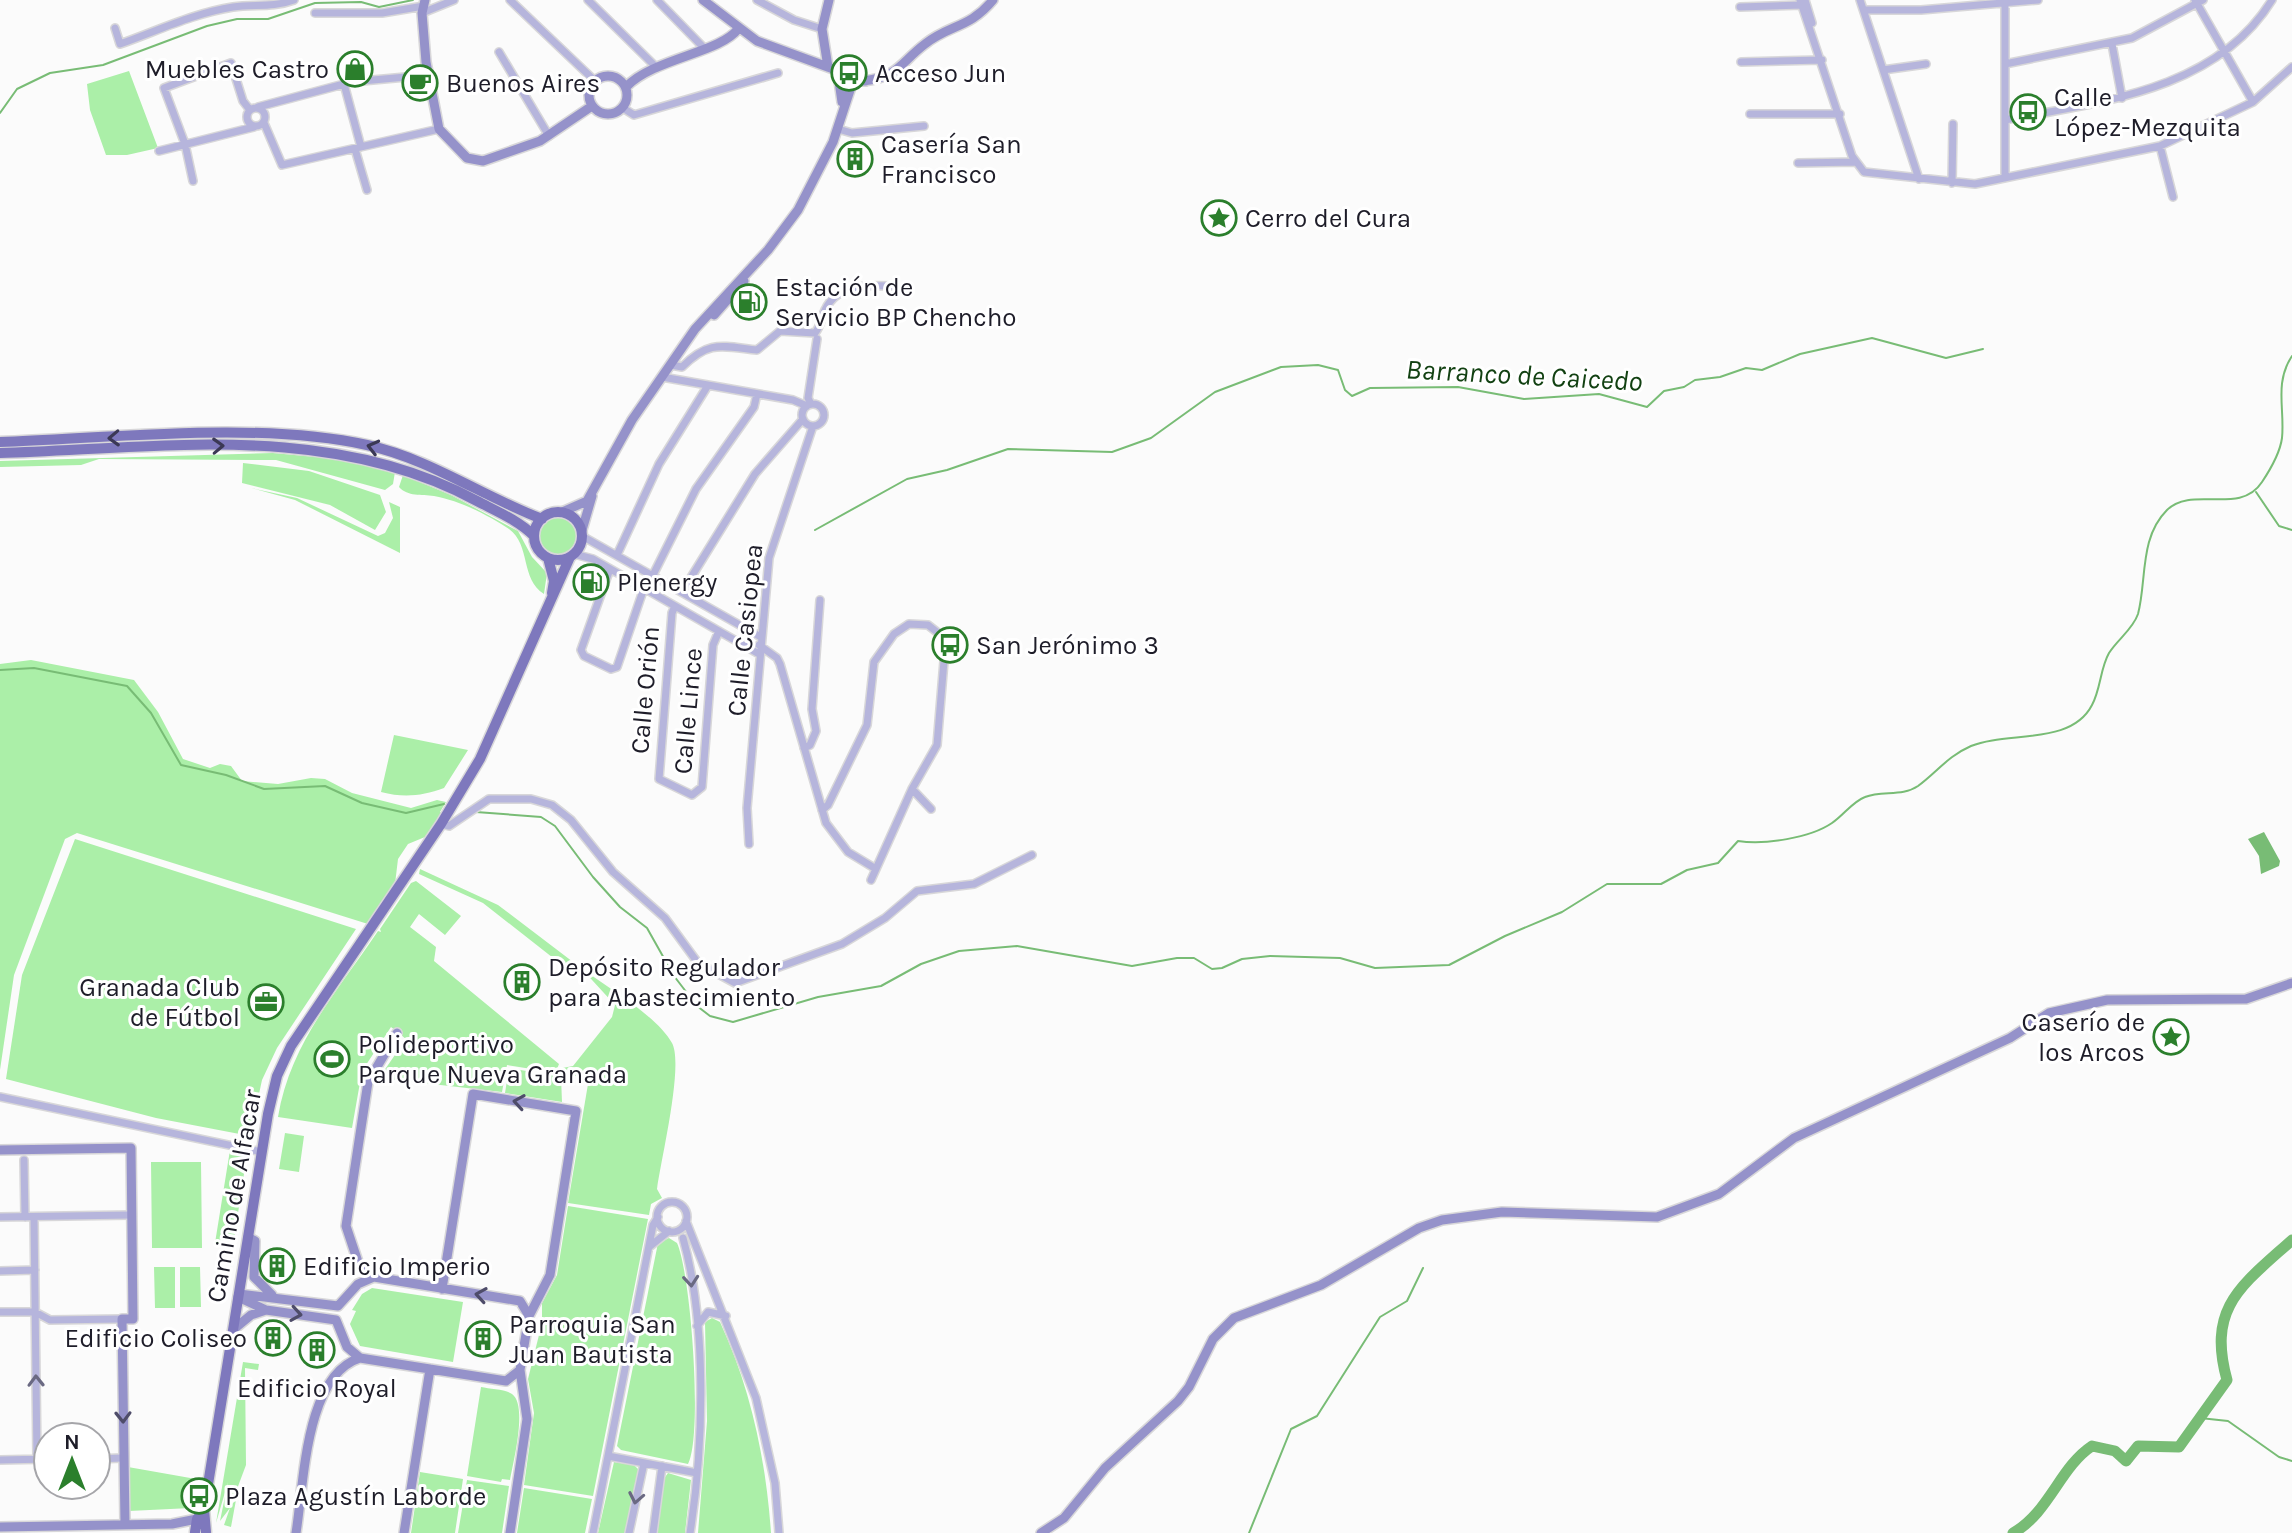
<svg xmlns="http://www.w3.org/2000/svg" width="2292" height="1533" viewBox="0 0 2292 1533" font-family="Karla,sans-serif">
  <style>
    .green { fill: #abefa8 }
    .water { fill: #78bc75 }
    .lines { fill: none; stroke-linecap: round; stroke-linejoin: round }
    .stream { stroke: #78bc75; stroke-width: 2 }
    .river { stroke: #78bc75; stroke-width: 11 }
    .street-casing { stroke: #d8d7d9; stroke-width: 10 }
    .secondary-casing { stroke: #d8d7d9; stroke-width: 12 }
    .primary-casing { stroke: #d8d7d9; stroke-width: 13 }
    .street { stroke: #b6b5dc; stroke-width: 7 }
    .secondary { stroke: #9592ca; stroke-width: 9 }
    .primary { stroke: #7e78bd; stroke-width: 10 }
    .oneway { stroke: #3b3855 }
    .oneway2 { stroke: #4e4c69 }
    .oneway3 { stroke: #6a6982 }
    .labels { text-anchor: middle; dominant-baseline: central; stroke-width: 6; stroke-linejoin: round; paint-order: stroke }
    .poi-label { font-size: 26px; fill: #1e1d29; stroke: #fff; text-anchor: start }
    .street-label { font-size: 26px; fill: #1e1d29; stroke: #fff }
    .water-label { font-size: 28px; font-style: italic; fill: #124112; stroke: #fff }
  </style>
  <rect width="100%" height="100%" fill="#fbfbfb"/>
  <!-- green -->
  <path class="green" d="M129 71 158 148 127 155H106L90 110 87 84Z
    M273 453 338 459 395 472 393 484 385 490 276 460 99 459 81 465 0 467V461Z
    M243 463 309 471 380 495 386 512 375 530 330 505 242 483Z
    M403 475 451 495 518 531 532 557 547 573 544 594C520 579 531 545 509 529 488 515 458 500 434 496 421 494 408 497 399 487Z
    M251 488 297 498 378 536 385 533 393 518 389 502 400 507V553L295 500Z
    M540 536a18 18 0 1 1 36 0a18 18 0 1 1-36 0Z
    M31 660 134 680 158 712 183 759 210 768 220 764 231 766 242 781 278 784 311 778 325 779 352 793 411 808 437 800 446 802 440 812 443 813 425 837 408 844 398 859 395 884 368 924 77 833 65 839 14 975 0 1070V664Z
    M394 735 468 750 444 788C422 796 404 798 381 792Z
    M75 839 356 929 277 1048 262 1080 250 1136 156 1118 6 1079 22 975Z
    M420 869 498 905 577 965 571 972 483 903 419 874Z
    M416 881 461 916 445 935 419 914 410 927 436 947 434 961 559 1064 557 1069 573 1066 612 1017 615 1005 581 968C607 987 657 1016 672 1043 684 1065 661 1159 657 1189L662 1198 651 1204 649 1215 568 1203 588 1084 582 1077 507 1065 502 1092 379 1078 406 1039 391 1027 362 1071 352 1128 278 1117C290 1043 338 991 378 931L381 932 380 929 411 883Z
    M509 1068 561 1077 562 1102 505 1093Z
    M285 1133 304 1136 299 1172 279 1169Z
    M230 1150 247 1154 233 1246 215 1243Z
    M201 1162 202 1248H152L151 1162Z
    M568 1206 648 1219 593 1496 524 1485 534 1413 528 1379 542 1323V1303L557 1275Z
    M669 1238 677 1243C691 1274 703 1436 688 1464L621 1450 617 1446 658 1243Z
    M154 1267H175V1308H155Z
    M180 1267H200L201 1307H180Z
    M372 1288 463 1302 453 1362 360 1346 350 1324 356 1311 352 1310 362 1294Z
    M712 1318 720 1322C751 1389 766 1460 771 1533H698L707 1421 705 1322Z
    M243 1362 259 1364 258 1370 245 1368 246 1465 231 1505 236 1500 231 1527 224 1525 230 1508 220 1521 228 1482 216 1523Z
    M481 1387C490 1389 505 1389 512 1394 528 1405 513 1463 510 1480L502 1479 501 1482 467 1476Z
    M614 1462 634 1465 639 1470 626 1533H598Z
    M128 1467 196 1479 191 1508 129 1511Z
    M420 1472 463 1479 455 1533H411Z
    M668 1473 691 1480 685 1533H657L663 1480Z
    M467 1480 509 1486 502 1533H458Z
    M524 1488 592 1499 585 1533H517Z"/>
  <!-- water -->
  <path class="water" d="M2264 832 2280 861 2279 866 2261 874 2259 856 2248 839Z"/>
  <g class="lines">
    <!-- stream -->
    <path class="stream" d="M0 113 17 89 50 73 103 65 207 26 237 19H268L315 3 361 2 379 7 413 0
      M2256 492 2279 526 2292 530
      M815 530 907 479 947 470 1008 449 1112 452 1151 438 1215 392 1281 367 1318 365 1338 370 1345 390 1352 396 1370 388 1458 387 1524 399 1599 394 1647 407 1664 391 1684 387 1695 380 1720 377 1746 368 1762 370 1800 354 1872 338 1946 358 1983 349
      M0 670 34 668 127 686 151 713 181 765 226 775 264 789 325 786 362 803 406 813 444 804
      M476 812 541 817 555 826 593 877 620 907 647 928 674 976 697 1006 710 1016 733 1022 818 997 881 986 921 964 959 951 1017 946 1132 966 1177 958H1194L1212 969 1222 968 1242 959 1270 956 1340 958 1375 968 1449 965 1505 936 1562 912 1607 884H1661L1687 870 1718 863 1738 841C1765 845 1810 838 1832 823 1844 815 1852 802 1865 797 1882 790 1902 797 1918 786 1937 772 1948 756 1971 746 2007 731 2071 746 2092 705 2101 688 2100 669 2109 653 2118 639 2133 629 2138 614 2147 580 2139 538 2167 510 2192 485 2240 516 2262 482 2270 470 2280 453 2282 438 2285 409 2274 383 2292 356
      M2200 1418 2228 1421 2279 1457 2292 1461
      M2014 1532 2016 1533
      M1249 1533 1291 1429 1317 1416 1380 1317 1407 1301 1423 1268"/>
    <!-- river -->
    <path class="river" d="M2013 1533C2049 1513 2060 1467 2092 1446L2115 1451 2126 1461 2138 1446 2179 1447 2227 1380C2207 1307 2241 1286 2292 1240"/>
    <defs>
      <path id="street" d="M510 0 595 81
        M588 0 655 66
        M657 0 703 47
        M757 0 794 20 822 29
        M1800 0 1852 156 1864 172 1975 184 2160 146 2253 102 2292 67
        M1805 0 1812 23
        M1860 0 1919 179
        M2195 0 2253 102
        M2005 5V178
        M1740 7 1802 5
        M1864 10H1921L2038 0
        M315 13H382L424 6
        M422 13 454 0
        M115 28 120 44C157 31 194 13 233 7 255 4 272 8 294 0
        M2112 44 2122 98
        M499 52 549 136
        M1741 62 1822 60
        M2005 64 2132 38 2203 0
        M1883 70 1926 64
        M351 82 428 75
        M258 107 344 84 361 147
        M247 117a9 9 0 1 1 18 0a9 9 0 1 1-18 0Z
        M623 108 634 115 778 73
        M1750 114H1840
        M2005 120C2100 102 2216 91 2272 0
        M264 123 282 165 439 129
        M838 129 852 133 924 126
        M2160 146 2173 197
        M355 149 367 190
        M159 151 254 127
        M1798 163 1856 162
        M193 181 185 144 164 88 231 63 243 101 250 110
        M1952 183 1953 124
        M671 365 682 367C709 340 721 346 757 350L780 331 815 333C821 326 821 318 825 310 837 284 867 285 892 286
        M662 377 793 400 807 406
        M802 415a11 11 0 1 1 22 0a11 11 0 1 1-22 0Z
        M811 404 808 398 817 339
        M582 536 759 636
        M574 554 593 559 759 654
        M617 555 659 464 707 387
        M610 569 581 650 584 656 611 669 617 667 644 588
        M653 575 696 489 754 407 757 394
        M682 592 755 474 803 419
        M675 606 672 613 659 779 692 795 702 787 713 645 719 631
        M759 645 777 658 780 664 826 823 848 852 876 869
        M804 748 810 745 816 731 812 709 820 600
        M912 789 931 809
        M822 810 828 805 867 725 874 662 894 634 909 624 928 625 942 636 945 649 937 745 912 789 871 880
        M441 824 449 826 489 799H531L552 805 571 820 613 872 665 918 698 963 735 983 842 944 885 918 917 891 974 884 1032 855
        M749 844 747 808 769 558 813 426
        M0 1097 262 1152
        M24 1160 25 1217
        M657 1217a15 15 0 1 1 30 0a15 15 0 1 1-30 0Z
        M0 1217 131 1215
        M34 1217 37 1459
        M686 1221 756 1398 775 1483 779 1533
        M683 1238C707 1324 704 1444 690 1533
        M649 1247 669 1231
        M0 1271 35 1270
        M0 1312H35L50 1320 122 1319
        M697 1326 708 1312 726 1316
        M608 1456 697 1473
        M96 1459 122 1458
        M0 1460 48 1459
        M593 1533 653 1225 658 1217
        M629 1533 644 1463
        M653 1533 662 1466"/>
      <path id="secondary" d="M425 0 422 13 426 62 439 129 467 158 483 161 540 141 592 106
        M703 0 757 41 866 81
        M828 67 822 29 829 0
        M589 95a19 19 0 1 1 38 0a19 19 0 1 1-38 0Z
        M863 81C899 77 900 63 925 44 950 24 969 29 993 0
        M626 87C654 58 720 53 738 29
        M842 102 839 81 842 75
        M714 315 744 281
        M562 512 587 501 632 420 695 329 768 250 798 210 833 142 853 81 851 75
        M582 530 592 496
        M0 1150 131 1148 133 1319H122L125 1524
        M248 1237 255 1241 254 1277 272 1295
        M374 1277 359 1265 346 1226 368 1082 397 1033
        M442 1289 473 1094 576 1111 550 1275 529 1316
        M239 1294 338 1306
        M238 1297 266 1310 336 1320
        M338 1306 358 1284 374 1277 520 1301 529 1316 520 1370 506 1381
        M336 1320 347 1347 360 1358 506 1381
        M234 1329 251 1315 266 1310
        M0 1527 172 1524 197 1519
        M296 1533C304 1484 305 1375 360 1358
        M404 1533 430 1369
        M510 1533 527 1419 520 1370
        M1041 1533 1064 1518 1105 1468 1178 1401 1189 1387 1213 1339 1234 1318 1321 1285 1419 1228 1442 1220 1502 1212 1657 1217 1719 1194 1794 1138 2010 1038 2049 1013 2107 1000 2246 999 2292 983"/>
      <path id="primary" d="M0 442C113 438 257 421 367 445 430 459 482 496 542 519
        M0 453C161 448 330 421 477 501 496 511 518 520 534 536
        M534 536a24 24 0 1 1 48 0a24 24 0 1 1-48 0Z
        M548 558 554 581 552 593
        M195 1532 197 1519 204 1509
        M206 1532 204 1509 268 1114 277 1076 291 1046 441 824 480 759 570 557"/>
    </defs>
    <!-- street casing -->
    <use href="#street" class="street-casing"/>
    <!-- secondary casing -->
    <use href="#secondary" class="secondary-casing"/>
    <!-- primary casing -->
    <use href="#primary" class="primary-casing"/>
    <!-- street -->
    <use href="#street" class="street"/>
    <!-- secondary -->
    <use href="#secondary" class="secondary"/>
    <!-- primary -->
    <use href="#primary" class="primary"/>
  </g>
  <!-- one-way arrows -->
  <defs><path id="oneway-chevron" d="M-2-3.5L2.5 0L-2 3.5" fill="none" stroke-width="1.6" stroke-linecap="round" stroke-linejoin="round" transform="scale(2)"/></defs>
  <g class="oneway">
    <use href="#oneway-chevron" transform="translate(114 438) rotate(178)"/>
    <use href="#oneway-chevron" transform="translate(218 446) rotate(-2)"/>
    <use href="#oneway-chevron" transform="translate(373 447) rotate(-166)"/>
  </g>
  <g class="oneway2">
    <use href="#oneway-chevron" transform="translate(519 1102) rotate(-171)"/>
    <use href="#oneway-chevron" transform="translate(481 1295) rotate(-171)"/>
    <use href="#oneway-chevron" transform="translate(296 1314) rotate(9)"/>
    <use href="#oneway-chevron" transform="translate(123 1417) rotate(89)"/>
  </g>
  <g class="oneway3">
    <use href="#oneway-chevron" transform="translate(691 1281) rotate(85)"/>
    <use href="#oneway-chevron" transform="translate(36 1381) rotate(-91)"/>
    <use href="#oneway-chevron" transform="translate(636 1498) rotate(101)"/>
  </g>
  <!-- icons -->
  <defs>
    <symbol id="shop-ring" viewBox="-11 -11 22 22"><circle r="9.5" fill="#fff" stroke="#2b7f2c" stroke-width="1.5"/><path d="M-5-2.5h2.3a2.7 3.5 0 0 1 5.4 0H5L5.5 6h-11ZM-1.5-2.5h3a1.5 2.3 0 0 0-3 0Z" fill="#2b7f2c"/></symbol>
    <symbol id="bus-ring" viewBox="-11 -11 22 22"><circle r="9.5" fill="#fff" stroke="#2b7f2c" stroke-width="1.5"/><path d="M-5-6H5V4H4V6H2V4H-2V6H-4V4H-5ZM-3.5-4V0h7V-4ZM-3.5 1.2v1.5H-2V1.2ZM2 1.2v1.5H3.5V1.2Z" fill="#2b7f2c"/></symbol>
    <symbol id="cafe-ring" viewBox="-11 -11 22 22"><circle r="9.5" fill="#fff" stroke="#2b7f2c" stroke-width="1.5"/><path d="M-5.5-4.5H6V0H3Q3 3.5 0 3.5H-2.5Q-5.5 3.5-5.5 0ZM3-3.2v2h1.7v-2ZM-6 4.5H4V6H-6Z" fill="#2b7f2c"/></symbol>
    <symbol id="building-ring" viewBox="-11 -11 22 22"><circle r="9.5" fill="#fff" stroke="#2b7f2c" stroke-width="1.5"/><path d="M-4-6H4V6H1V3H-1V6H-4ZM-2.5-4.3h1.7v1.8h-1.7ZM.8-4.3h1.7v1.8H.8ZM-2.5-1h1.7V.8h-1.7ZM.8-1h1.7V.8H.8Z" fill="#2b7f2c"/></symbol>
    <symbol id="sight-ring" viewBox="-11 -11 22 22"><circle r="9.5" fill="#fff" stroke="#2b7f2c" stroke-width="1.5"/><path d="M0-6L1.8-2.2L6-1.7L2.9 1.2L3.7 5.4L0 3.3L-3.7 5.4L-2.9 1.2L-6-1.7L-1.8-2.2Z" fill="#2b7f2c"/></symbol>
    <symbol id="fuel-ring" viewBox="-11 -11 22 22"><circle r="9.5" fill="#fff" stroke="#2b7f2c" stroke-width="1.5"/><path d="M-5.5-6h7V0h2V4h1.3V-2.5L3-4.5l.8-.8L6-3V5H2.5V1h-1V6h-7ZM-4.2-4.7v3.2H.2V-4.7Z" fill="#2b7f2c"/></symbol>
    <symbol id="office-ring" viewBox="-11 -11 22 22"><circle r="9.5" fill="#fff" stroke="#2b7f2c" stroke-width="1.5"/><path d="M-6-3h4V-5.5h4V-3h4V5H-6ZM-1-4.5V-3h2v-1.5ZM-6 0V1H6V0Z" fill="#2b7f2c"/></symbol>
    <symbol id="stadium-ring" viewBox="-11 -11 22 22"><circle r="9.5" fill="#fff" stroke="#2b7f2c" stroke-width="1.5"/><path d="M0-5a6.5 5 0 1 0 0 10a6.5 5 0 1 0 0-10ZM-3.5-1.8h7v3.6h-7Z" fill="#2b7f2c"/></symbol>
  </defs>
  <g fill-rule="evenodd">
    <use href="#shop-ring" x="335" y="49" width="40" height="40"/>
    <use href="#bus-ring" x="829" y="53" width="40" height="40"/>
    <use href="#cafe-ring" x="400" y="63" width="40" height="40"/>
    <use href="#bus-ring" x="2008" y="92" width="40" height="40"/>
    <use href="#building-ring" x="835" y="139" width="40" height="40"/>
    <use href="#sight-ring" x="1199" y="198" width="40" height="40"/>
    <use href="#fuel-ring" x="729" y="282" width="40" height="40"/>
    <use href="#fuel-ring" x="571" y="562" width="40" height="40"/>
    <use href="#bus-ring" x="930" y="625" width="40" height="40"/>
    <use href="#building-ring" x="502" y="962" width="40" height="40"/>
    <use href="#office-ring" x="246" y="982" width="40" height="40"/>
    <use href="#sight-ring" x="2151" y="1017" width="40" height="40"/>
    <use href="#stadium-ring" x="312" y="1039" width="40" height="40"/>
    <use href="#building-ring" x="257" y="1246" width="40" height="40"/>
    <use href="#building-ring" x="253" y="1318" width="40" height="40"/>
    <use href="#building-ring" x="463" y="1319" width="40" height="40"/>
    <use href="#building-ring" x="297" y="1330" width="40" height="40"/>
    <use href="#bus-ring" x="179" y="1476" width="40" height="40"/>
  </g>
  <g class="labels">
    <!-- poi labels -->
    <g class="poi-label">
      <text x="329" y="69" text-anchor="end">Muebles Castro</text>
      <text x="875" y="73">Acceso Jun</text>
      <text x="446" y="83">Buenos Aires</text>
      <text x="2054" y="97">Calle<tspan x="2054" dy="30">López-Mezquita</tspan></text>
      <text x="881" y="144">Casería San<tspan x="881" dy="30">Francisco</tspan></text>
      <text x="1245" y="218">Cerro del Cura</text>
      <text x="775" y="287">Estación de<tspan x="775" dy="30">Servicio BP Chencho</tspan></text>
      <text x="617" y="582">Plenergy</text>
      <text x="976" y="645">San Jerónimo 3</text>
      <text x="548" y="967">Depósito Regulador<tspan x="548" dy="30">para Abastecimiento</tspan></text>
      <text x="240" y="987" text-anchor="end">Granada Club<tspan x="240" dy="30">de Fútbol</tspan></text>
      <text x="2145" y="1022" text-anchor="end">Caserío de<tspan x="2145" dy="30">los Arcos</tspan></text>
      <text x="358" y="1044">Polideportivo<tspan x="358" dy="30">Parque Nueva Granada</tspan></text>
      <text x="303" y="1266">Edificio Imperio</text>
      <text x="509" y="1324">Parroquia San<tspan x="509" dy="30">Juan Bautista</tspan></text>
      <text x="247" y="1338" text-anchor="end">Edificio Coliseo</text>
      <text x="317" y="1388" text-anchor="middle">Edificio Royal</text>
      <text x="225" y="1496">Plaza Agustín Laborde</text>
    </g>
    <!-- street labels -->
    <g class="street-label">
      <text transform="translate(745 630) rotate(-84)">Calle Casiopea</text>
      <text transform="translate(645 690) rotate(-85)">Calle Orión</text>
      <text transform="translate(688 711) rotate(-85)">Calle Lince</text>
      <text transform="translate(234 1196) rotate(-80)">Camino de Alfacar</text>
    </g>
    <!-- water labels -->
    <g class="water-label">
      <text transform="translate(1524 375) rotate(3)">Barranco de Caicedo</text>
    </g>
  </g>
  <!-- north arrow -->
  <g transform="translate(72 1461)"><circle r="38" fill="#ffffff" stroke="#a5a5a9" stroke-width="2"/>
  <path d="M0-6L14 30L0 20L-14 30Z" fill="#2b7f2c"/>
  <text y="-12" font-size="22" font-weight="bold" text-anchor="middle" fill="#1e1d29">N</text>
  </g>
</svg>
